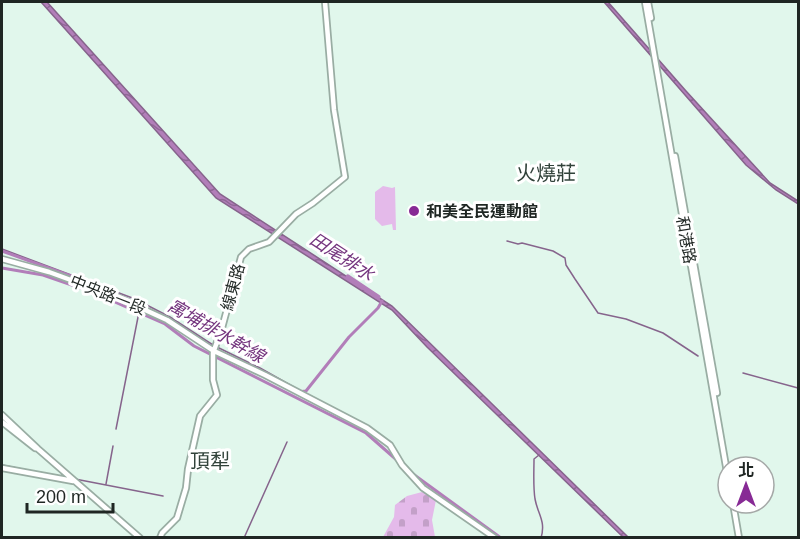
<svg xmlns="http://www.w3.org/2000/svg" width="800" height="539" viewBox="0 0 800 539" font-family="Arial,'Noto Sans TC',sans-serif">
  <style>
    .cemetery { fill: url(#cemetery-stones) }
    .pitch { fill: #e4baea }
    .water { fill: url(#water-waves); stroke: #86648c; stroke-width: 1.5 }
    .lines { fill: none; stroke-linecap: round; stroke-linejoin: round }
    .stream { stroke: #86648c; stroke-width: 1.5 }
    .canal { stroke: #b27eb9; stroke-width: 3 }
    .river { stroke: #b27eb9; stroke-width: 5 }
    .secondary-casing { stroke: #99ada3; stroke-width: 8 }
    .secondary { stroke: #fff; stroke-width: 4.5 }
    .poi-dot { fill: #872a95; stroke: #fff; stroke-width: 2 }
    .labels { text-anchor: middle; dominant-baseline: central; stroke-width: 6; stroke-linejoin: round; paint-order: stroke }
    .poi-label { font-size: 16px; font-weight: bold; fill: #1f2623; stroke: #fff; text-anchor: start }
    .street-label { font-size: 16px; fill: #1f2623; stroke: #fff }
    .water-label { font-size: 18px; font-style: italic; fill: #74357e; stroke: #fff }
    .quarter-label { font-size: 20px; fill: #31423a; stroke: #fff }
  </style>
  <defs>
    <pattern id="cemetery-stones" width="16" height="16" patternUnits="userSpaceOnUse" patternTransform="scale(1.5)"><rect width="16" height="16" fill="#e4baea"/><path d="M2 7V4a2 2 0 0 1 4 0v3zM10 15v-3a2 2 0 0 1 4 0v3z" fill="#c3a0c8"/></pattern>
    <pattern id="water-waves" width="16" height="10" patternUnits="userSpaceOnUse" patternTransform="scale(1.5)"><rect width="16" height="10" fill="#b27eb9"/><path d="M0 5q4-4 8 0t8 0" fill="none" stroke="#906796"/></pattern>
  </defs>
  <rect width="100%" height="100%" fill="#e1f7ec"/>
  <!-- cemetery -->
  <path class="cemetery" d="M422 492 436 500 432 520 435 537H383L394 517 395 505 407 496Z"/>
  <!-- pitch -->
  <path class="pitch" d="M383 186 392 188 395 187 396 230H393L392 224 382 226 375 219V192Z"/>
  <!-- water -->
  <path class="water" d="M41 2H47L220 194 392 306 628 537H623L427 347 392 310 216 198Z
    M604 2H608L686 91 770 183 798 201V204L776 190 746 165Z"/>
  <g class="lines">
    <!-- stream -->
    <path class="stream" d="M507 241 518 244 522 243 553 251 565 258 566 265 575 279 598 313 626 319 663 333 698 356
      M2 249 135 299 170 317 213 345
      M217 347 260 368 299 390
      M743 373 798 388
      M116 429 139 312
      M539 455 534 459C534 472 533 486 535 499 538 515 546 521 541 538
      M2 465 32 471
      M75 479 163 496
      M106 484 113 446
      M244 538 287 442"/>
    <!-- canal -->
    <path class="canal" d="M2 251 101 287 159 314
      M2 268 43 275 92 292 165 324 194 346 366 433 399 462
      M213 348 242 362
      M298 392 306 391 349 337 378 308 382 301
      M413 474 501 538"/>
    <!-- river -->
    <path class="river" d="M348 277 378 297"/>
    <defs>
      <path id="secondary" d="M645 2 728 478
        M648 2 651 18
        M675 156 717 393
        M2 259 49 272 117 297 143 309 167 320 214 351 265 375 367 428 390 445 402 465 423 488 495 538
        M2 415 38 449 140 538
        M2 422 35 448
        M2 468 73 481
        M733 503 739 538
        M160 538 162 533 177 518 186 488 188 469 200 416 217 395 213 380V353L222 328 241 257 249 249 269 242 296 214 313 203 345 177 334 110 325 2"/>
    </defs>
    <!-- secondary casing -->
    <use href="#secondary" class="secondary-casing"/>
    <!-- secondary -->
    <use href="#secondary" class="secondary"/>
  </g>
  <!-- markers -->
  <circle class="poi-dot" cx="414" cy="211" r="6"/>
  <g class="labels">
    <!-- poi labels -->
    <g class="poi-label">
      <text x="426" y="211">和美全民運動館</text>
    </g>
    <!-- street labels -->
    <g class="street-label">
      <text transform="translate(686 240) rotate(80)">和港路</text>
      <text transform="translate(233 287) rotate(-75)">線東路</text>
      <text transform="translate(108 295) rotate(22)">中央路一段</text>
    </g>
    <!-- water labels -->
    <g class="water-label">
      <text transform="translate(342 257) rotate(33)">田尾排水</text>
      <text transform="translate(216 331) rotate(30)">寓埔排水幹線</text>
    </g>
    <!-- quarter labels -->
    <g class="quarter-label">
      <text x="546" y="173">火燒莊</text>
      <text x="210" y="461">頂犁</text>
    </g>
  </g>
  <!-- border -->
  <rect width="800" height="539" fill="none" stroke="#1f2623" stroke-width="6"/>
  <!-- north arrow -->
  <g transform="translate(746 485)"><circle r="28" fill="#ffffff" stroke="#a5a8a7" stroke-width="1.5"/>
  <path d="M0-4.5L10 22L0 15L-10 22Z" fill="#872a95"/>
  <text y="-9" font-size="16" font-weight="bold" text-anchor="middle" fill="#1f2623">北</text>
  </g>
  <!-- scale -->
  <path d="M27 503v9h86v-9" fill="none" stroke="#1f2623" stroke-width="3"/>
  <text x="36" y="503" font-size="18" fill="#1f2623" stroke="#ffffff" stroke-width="4.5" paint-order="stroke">200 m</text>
</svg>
